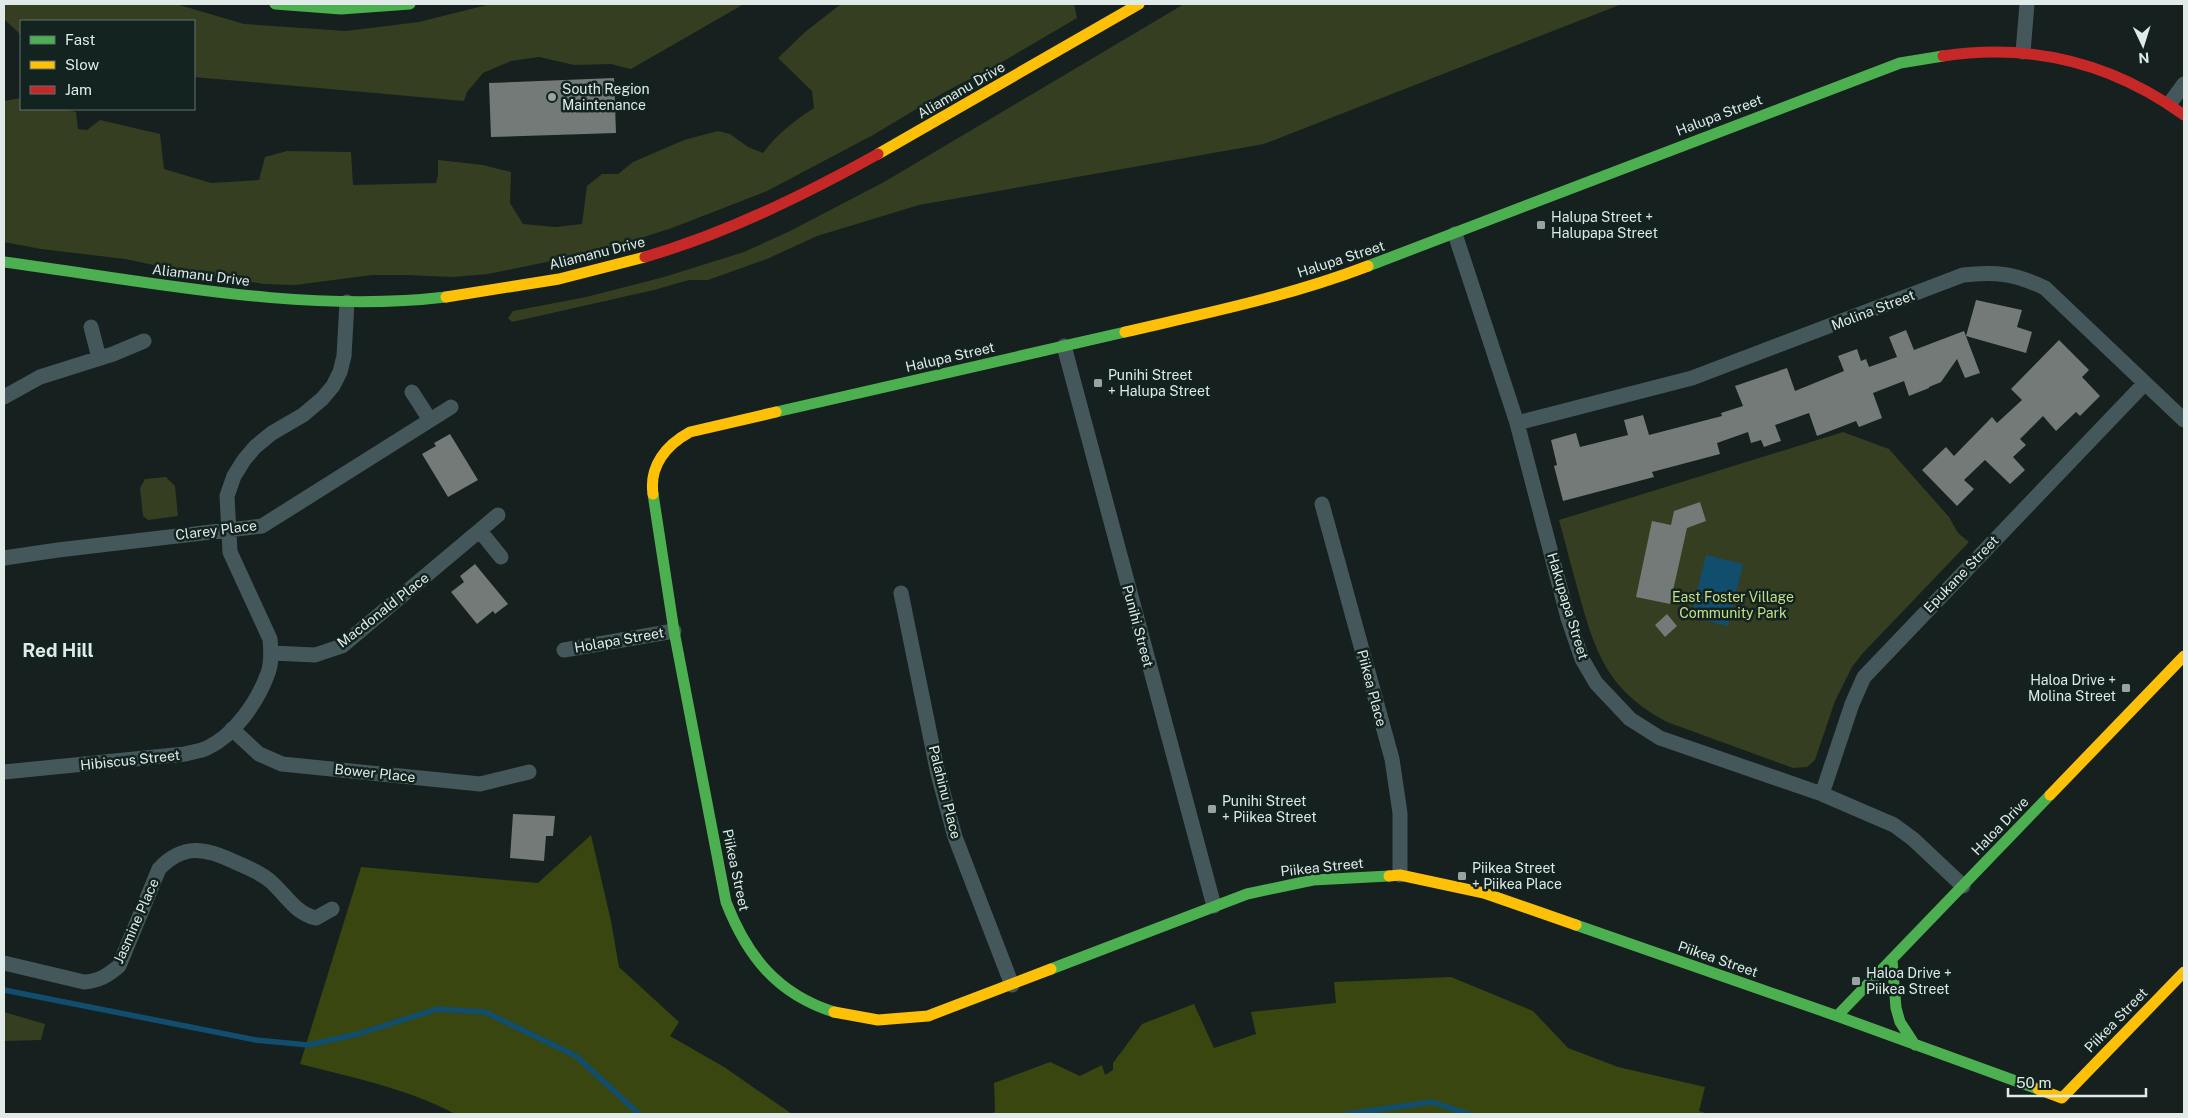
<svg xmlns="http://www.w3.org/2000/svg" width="2188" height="1118" viewBox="0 0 2188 1118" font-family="'Public Sans',sans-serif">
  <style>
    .green { fill: #353e20 }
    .forest { fill: #39460f }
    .water { fill: #114e6e }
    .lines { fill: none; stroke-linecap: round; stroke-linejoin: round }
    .stream { stroke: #114e6e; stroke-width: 5.5 }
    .building { fill: #737a77 }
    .street { stroke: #44585b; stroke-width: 15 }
    .fast { stroke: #4caf50; stroke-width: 11 }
    .slow { stroke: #ffc107; stroke-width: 11 }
    .jam { stroke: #c62828; stroke-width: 11 }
    .poi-dot { fill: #99a3a1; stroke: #132320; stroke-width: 2 }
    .labels { text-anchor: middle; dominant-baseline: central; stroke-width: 5; stroke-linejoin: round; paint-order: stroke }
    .poi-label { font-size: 14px; fill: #e0eae7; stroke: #132320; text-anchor: start }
    .street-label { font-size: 14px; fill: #e0eae7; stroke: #132320 }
    .park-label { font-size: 14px; fill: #c7df87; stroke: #132320 }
    .district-label { font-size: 19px; font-weight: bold; fill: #e0eae7; stroke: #132320 }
  </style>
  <rect width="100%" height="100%" fill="#16201e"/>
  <!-- green -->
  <path class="green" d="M4 4H176L244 24 346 31 419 22 491 4H744L631 69 611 64 574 65 539 57 511 61 483 73 467 92 464 101 194 77V21H21V35L4 19Z
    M841 4H1074L1077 18 997 65 943 93 873 135 767 191 672 228 619 245 542 263 488 274 452 277 407 275H372L295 285 264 284 182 271 125 259 41 249 4 242V101L21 98V109H63L76 112 78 129 87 130 100 120 160 134 164 169 211 183 259 180 265 157 287 151 351 152 353 185 436 183 438 175V160L483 165 511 172 510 203 523 224 556 227 582 224 587 186 602 174H618L633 162 684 140 718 131 730 134 748 147 763 153C778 133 794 121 814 108L812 91 778 58 805 32Z
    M1184 4H1622L1264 144 919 205 817 236 767 259 708 280H689L654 290 512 322 508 318 513 311 586 297 664 277 744 252 788 232 884 182Z
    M1843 432 1889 449 1949 517 1958 533 1969 542 1863 653 1852 667 1835 701 1815 760 1807 767 1793 768 1667 722C1608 690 1596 655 1579 594 1572 570 1566 545 1559 520Z
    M166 477 175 486 178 516 148 520 143 516 140 488 145 479Z
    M4 1012 45 1024 41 1040 4 1041Z"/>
  <!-- forest -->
  <path class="forest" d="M591 835 611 921 619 967 679 1022 670 1036 724 1067 792 1114H455C407 1088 353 1078 300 1064L361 867 538 883Z
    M1451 977 1533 1011 1568 1048 1618 1067 1705 1087 1699 1111 1708 1114H992L995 1111 994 1083 1050 1062 1080 1076 1102 1065 1105 1075 1113 1070V1063L1142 1024 1194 1004 1214 1048 1256 1034 1251 1012 1336 1003 1334 982Z"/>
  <!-- water -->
  <path class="water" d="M1706 555 1743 564 1728 626 1691 617Z"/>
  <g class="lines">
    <!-- stream -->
    <path class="stream" d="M4 990 256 1040 308 1045 358 1034 437 1009 485 1012 576 1056 639 1114
      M1347 1114 1432 1102 1469 1114"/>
  </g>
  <!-- building -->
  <path class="building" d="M614 78 616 133 491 137 489 83Z
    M1976 300 2022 310 2017 327 2032 332 2026 353 1966 336Z
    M1906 330 1914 350 1964 331 1980 373 1965 378 1957 359 1941 382 1929 387V388L1909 396 1904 381 1873 393 1882 418 1859 427 1856 421 1817 436 1809 413 1775 425 1781 441 1764 447 1761 440 1751 443 1748 432 1717 443 1720 454 1652 472 1654 477 1563 501 1554 466 1557 465 1551 440 1576 433 1580 447 1628 435 1624 420 1643 415 1649 435 1722 416 1721 413 1743 406 1735 386 1787 368 1795 391 1844 371 1838 356 1857 349 1861 361 1866 359 1869 367 1897 357 1889 337Z
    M2059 340 2089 370 2082 377 2100 396 2080 416 2076 412 2056 431 2043 416 2020 439 2026 445 2013 457 2025 470 2010 484 1985 460 1964 480 1974 489 1957 506 1922 470 1946 447 1954 456 1992 417 1997 423 2022 400 2011 389Z
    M450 434 478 480 448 497 422 454 436 446 434 443Z
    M1700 502 1706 521 1687 528 1670 604 1636 597 1652 521 1671 525 1674 511Z
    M475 564 508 604 495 614 493 611 477 624 451 592 464 582 460 576Z
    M1667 614 1677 626 1665 637 1655 625Z
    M513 814 555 816 553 836H546L544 861 510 858Z"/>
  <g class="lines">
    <!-- street -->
    <path class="street" d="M2023 52 2027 4
      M2170 103 2184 84
      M1455 234 1517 423 1568 618 1582 659 1596 683 1630 719 1660 738 1822 794 1894 825 1913 839 1963 886
      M91 327 99 358
      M1064 346 1214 906
      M412 392 430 420
      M4 397 40 377 113 354 144 341
      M1517 423 1692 378 1963 275C1996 271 2016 274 2045 288L2184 420
      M1322 504 1392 759 1400 813V875
      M480 531 501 557
      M4 558 58 550 262 526 451 407
      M901 593 938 774 955 837 1012 985
      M564 650 674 631
      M272 653 315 655 342 646 498 515
      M232 729 259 754 282 764 480 784 529 772
      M4 772 185 754C192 752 201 751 207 748 235 735 258 701 268 673 272 662 271 650 270 639L230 552 227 496 234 476 244 460 255 447 272 433 303 415 322 399 333 386 340 372 344 356 347 302
      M1822 794 1852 704 1864 677 2145 383
      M4 963 84 982C99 981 107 976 119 966L159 869C183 843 206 848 235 862 247 867 259 872 269 880 285 893 294 913 316 918L332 909"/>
    <!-- fast -->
    <path class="fast" d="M275 4 341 9 410 4
      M4 262C148 281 301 314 446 297
      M1368 266 1900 63 1943 56
      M776 412 1125 332
      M653 494 674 631 726 902C747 956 777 994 834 1012
      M1576 925 1837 1016 2038 1089
      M1892 960 1896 1008 1900 1022 1915 1045
      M1051 969 1247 894 1313 880 1389 876
      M1837 1016 2050 795"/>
    <!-- slow -->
    <path class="slow" d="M878 154 1139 4
      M446 297 559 279 645 257
      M1125 332C1207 313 1290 296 1368 266
      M653 494C649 466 666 445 690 432L776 412
      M2050 795 2184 656
      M1389 876 1400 875 1484 893 1576 925
      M834 1012 878 1020 928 1016 1051 969
      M2038 1089 2062 1098 2184 972"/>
    <!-- jam -->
    <path class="jam" d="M1943 56C2031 43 2112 63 2184 115
      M645 257C727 233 804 195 878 154"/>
  </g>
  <!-- markers -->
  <g class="poi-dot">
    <circle cx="552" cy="97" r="5"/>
    <rect x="1536" y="220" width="10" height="10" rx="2.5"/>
    <rect x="1093" y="378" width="10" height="10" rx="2.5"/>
    <rect x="2121" y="683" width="10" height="10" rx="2.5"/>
    <rect x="1207" y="804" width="10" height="10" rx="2.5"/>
    <rect x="1457" y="871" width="10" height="10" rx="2.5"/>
    <rect x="1851" y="976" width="10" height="10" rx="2.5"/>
  </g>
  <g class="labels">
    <!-- poi labels -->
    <g class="poi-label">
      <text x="562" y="89">South Region<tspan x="562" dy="16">Maintenance</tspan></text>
      <text x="1551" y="217">Halupa Street +<tspan x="1551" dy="16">Halupapa Street</tspan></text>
      <text x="1108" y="375">Punihi Street<tspan x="1108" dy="16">+ Halupa Street</tspan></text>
      <text x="2116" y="680" text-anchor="end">Haloa Drive +<tspan x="2116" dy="16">Molina Street</tspan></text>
      <text x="1222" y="801">Punihi Street<tspan x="1222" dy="16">+ Piikea Street</tspan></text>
      <text x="1472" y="868">Piikea Street<tspan x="1472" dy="16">+ Piikea Place</tspan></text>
      <text x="1866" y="973">Haloa Drive +<tspan x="1866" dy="16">Piikea Street</tspan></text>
    </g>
    <!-- street labels -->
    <g class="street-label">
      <text transform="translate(961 90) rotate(-30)">Aliamanu Drive</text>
      <text transform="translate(1719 115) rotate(-21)">Halupa Street</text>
      <text transform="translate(597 253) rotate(-14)">Aliamanu Drive</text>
      <text transform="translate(1341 259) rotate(-18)">Halupa Street</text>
      <text transform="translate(201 275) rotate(7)">Aliamanu Drive</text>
      <text transform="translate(1873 310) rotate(-21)">Molina Street</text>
      <text transform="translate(950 357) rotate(-13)">Halupa Street</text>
      <text transform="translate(216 530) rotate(-7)">Clarey Place</text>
      <text transform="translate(1961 574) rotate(-46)">Epukane Street</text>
      <text transform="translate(1568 606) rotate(73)">Hakupapa Street</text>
      <text transform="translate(383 610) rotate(-38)">Macdonald Place</text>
      <text transform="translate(1138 626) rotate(75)">Punihi Street</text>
      <text transform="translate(619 640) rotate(-10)">Holapa Street</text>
      <text transform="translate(1372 688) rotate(75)">Piikea Place</text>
      <text transform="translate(130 760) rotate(-6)">Hibiscus Street</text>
      <text transform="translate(375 773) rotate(6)">Bower Place</text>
      <text transform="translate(945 792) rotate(76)">Palahinu Place</text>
      <text transform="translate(2000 826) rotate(-46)">Haloa Drive</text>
      <text transform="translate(1322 867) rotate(-6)">Piikea Street</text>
      <text transform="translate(736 870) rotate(78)">Piikea Street</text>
      <text transform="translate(136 921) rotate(-66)">Jasmine Place</text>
      <text transform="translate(1718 959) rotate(19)">Piikea Street</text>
      <text transform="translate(2116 1020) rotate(-46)">Piikea Street</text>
    </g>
    <!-- park labels -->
    <g class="park-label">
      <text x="1733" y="597">East Foster Village<tspan x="1733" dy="16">Community Park</tspan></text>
    </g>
    <!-- district labels -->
    <g class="district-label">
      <text x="58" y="650">Red Hill</text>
    </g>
  </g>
  <!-- border -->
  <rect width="2188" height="1118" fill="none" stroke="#e0eae7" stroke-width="10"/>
  <!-- legend -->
  <rect x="20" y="20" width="175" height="90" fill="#132320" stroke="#657370"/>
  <rect x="30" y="36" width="25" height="8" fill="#4caf50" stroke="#657370"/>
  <text x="65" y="45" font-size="15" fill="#e0eae7">Fast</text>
  <rect x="30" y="61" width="25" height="8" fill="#ffc107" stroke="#657370"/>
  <text x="65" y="70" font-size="15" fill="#e0eae7">Slow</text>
  <rect x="30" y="86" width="25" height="8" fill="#c62828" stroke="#657370"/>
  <text x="65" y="95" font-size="15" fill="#e0eae7">Jam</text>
  <!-- north arrow -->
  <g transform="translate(2143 45) rotate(176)" stroke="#132320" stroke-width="4" paint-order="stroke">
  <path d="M0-4L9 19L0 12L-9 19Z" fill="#e0eae7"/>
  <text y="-8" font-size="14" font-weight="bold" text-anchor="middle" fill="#e0eae7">N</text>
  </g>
  <!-- scale -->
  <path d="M2008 1088v8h138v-8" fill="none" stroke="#e0eae7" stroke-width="2.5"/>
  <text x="2016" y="1088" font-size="15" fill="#e0eae7" stroke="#132320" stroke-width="4" paint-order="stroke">50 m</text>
</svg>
